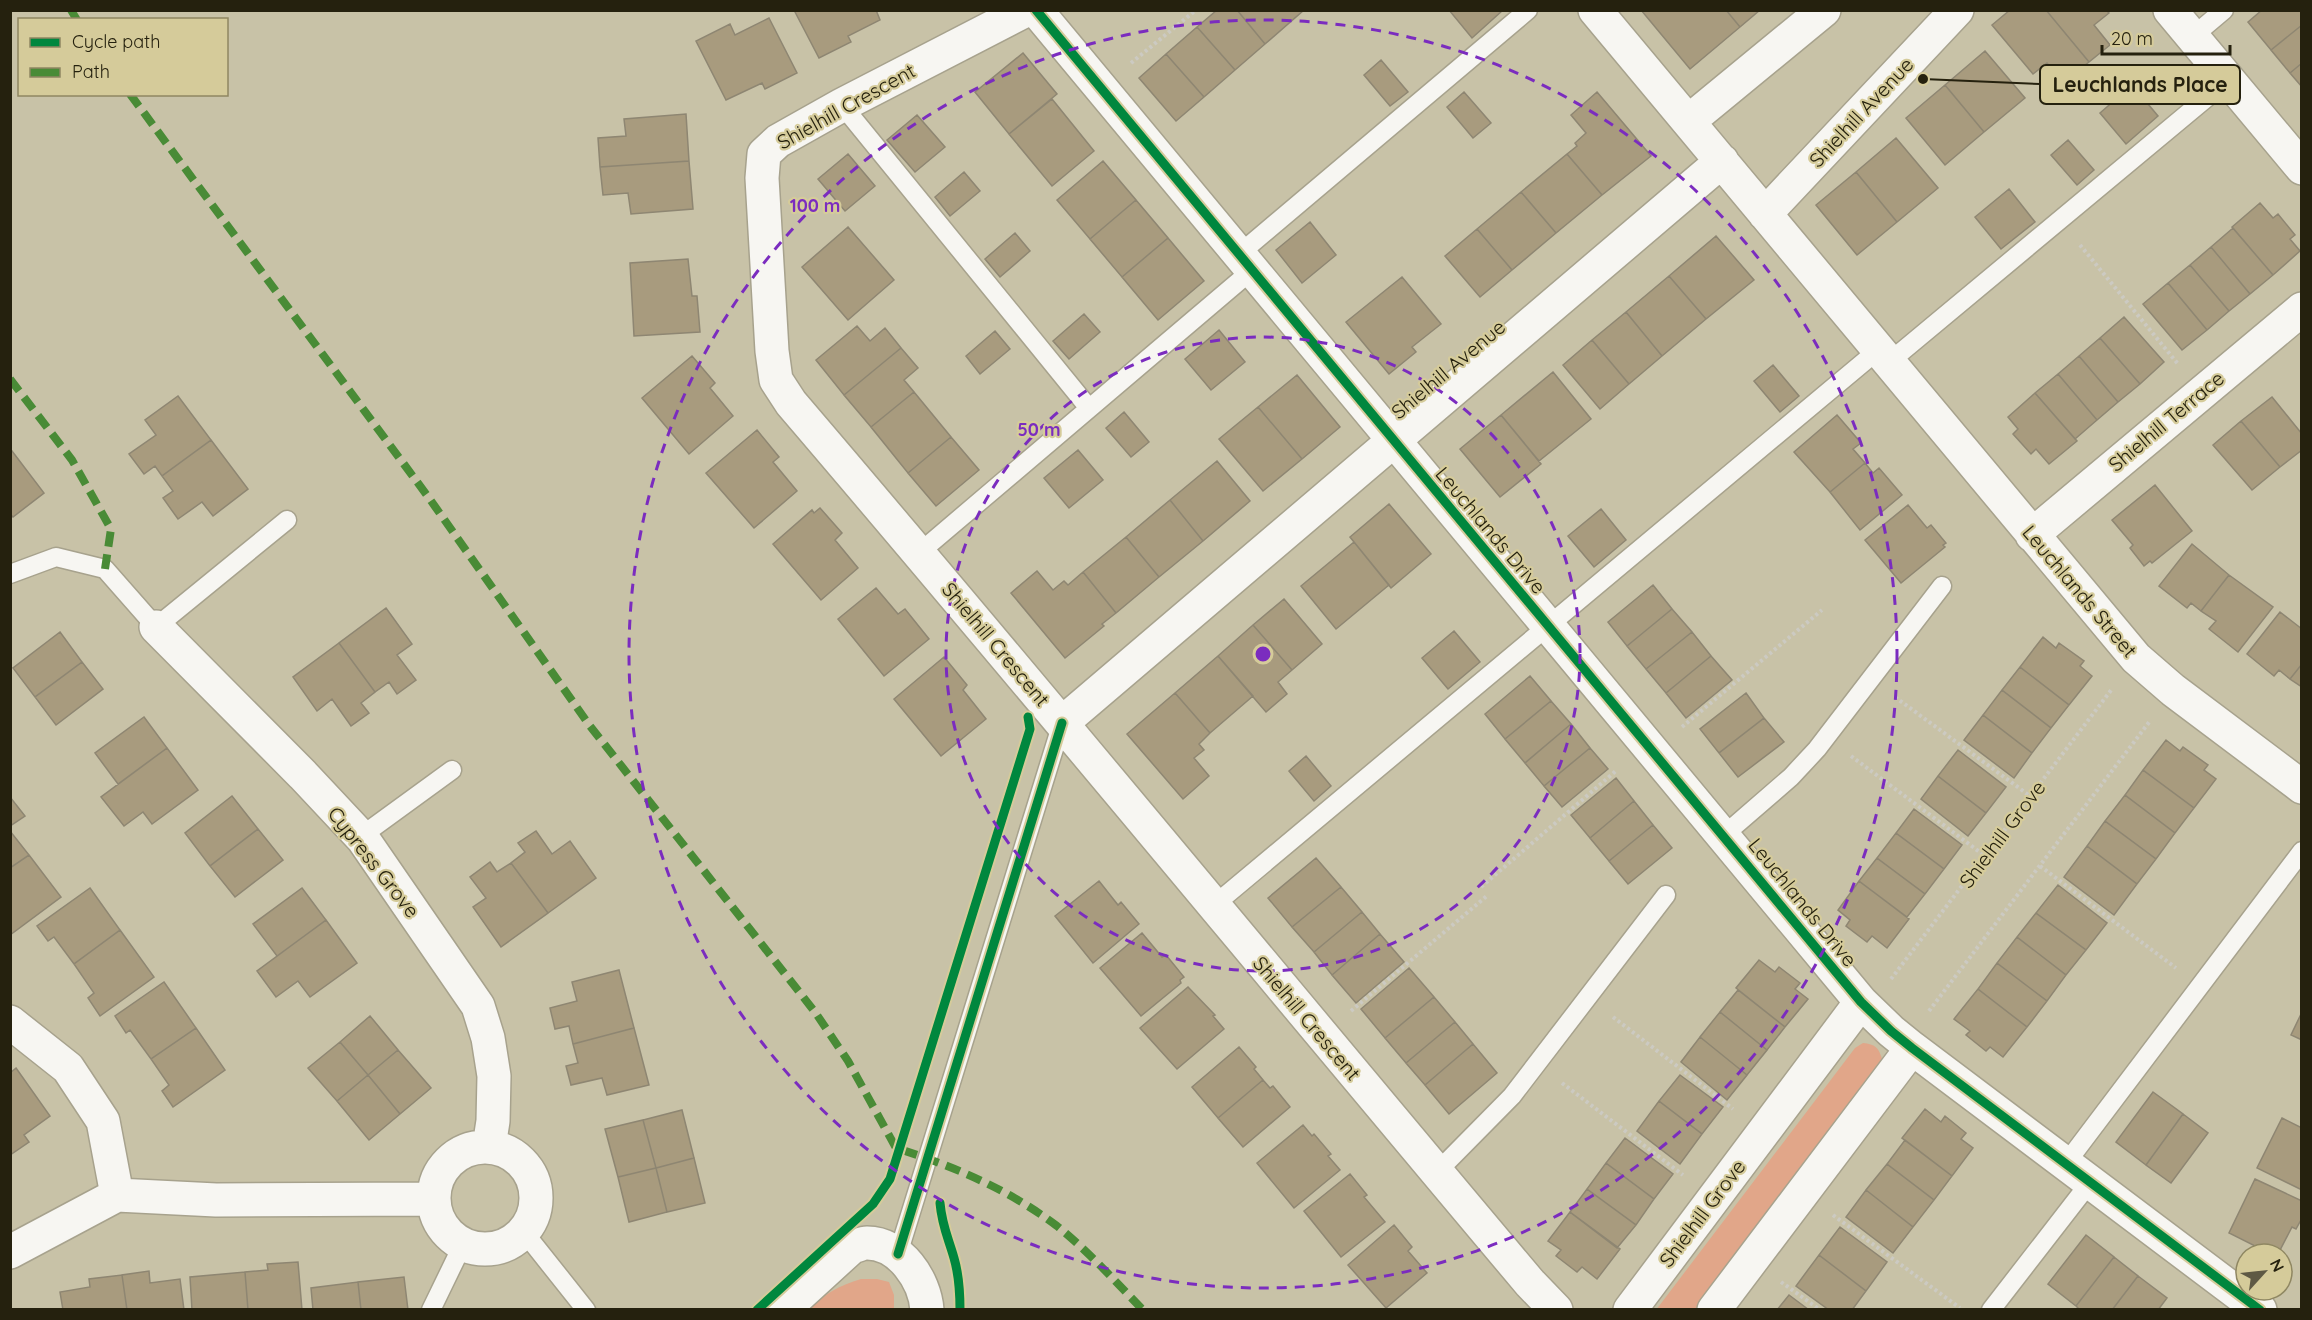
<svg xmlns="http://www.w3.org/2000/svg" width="2312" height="1320" viewBox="0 0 2312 1320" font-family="Quicksand,sans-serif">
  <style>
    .green { fill: #e1a689 }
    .building { fill: #a89b7e; stroke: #8e8672; stroke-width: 1.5 }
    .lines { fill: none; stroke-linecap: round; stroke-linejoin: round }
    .lane-casing { stroke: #a7a28d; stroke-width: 21 }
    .street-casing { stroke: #a7a28d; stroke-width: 36 }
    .secondary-casing { stroke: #a7a28d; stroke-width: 36 }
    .path { stroke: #cccac2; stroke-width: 4; stroke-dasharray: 3 3; stroke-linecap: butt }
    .lane { stroke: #f7f6f2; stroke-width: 18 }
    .street { stroke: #f7f6f2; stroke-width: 33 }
    .secondary { stroke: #f7f6f2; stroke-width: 33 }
    .quiet { stroke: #498b36; stroke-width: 8; stroke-dasharray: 15 8; stroke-linecap: butt }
    .cycleway-casing { stroke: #d5cb9a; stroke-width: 13 }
    .cycleway { stroke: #00873e; stroke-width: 9 }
    .ring { fill: none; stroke: #7b2cbf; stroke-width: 3; stroke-dasharray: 10 8 }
    .labels { text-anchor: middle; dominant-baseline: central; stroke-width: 4.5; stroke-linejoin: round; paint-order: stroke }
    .street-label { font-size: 20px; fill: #25210e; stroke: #d5cb9a }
    .centre { fill: #7b2cbf; stroke: #d5cb9a; stroke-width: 3 }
    .ring-label { font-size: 18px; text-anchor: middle; font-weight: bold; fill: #7b2cbf; stroke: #d5cb9a; stroke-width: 4.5; stroke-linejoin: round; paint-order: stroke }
    .leader { fill: none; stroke: #25210e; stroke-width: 2 }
    .callout-dot { fill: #25210e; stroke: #d5cb9a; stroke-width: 2 }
    .callout { fill: #d5cb9a; stroke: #25210e; stroke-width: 2 }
    .callout-label { font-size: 21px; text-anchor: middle; font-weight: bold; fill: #25210e }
  </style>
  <rect width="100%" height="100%" fill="#c8c2a7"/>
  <!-- green -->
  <path class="green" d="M1863 1043C1875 1044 1879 1048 1882 1059L1879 1067 1695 1309 1656 1310 1855 1048Z
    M861 1279H877L889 1282 894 1295V1309L808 1310C824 1294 840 1285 861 1279Z"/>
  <!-- building -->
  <path class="building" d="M794 10H876L880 20 848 36 851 42 819 58Z
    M1217 10H1237L1265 44 1235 70 1197 27Z
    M1237 10H1304L1265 44Z
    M1449 10H1503L1472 38Z
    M1641 10H1726L1740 27 1690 69Z
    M1726 10H1760L1740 27Z
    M2010 10H2046L2089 62 2064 82 2047 63 2033 74 1992 25Z
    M2046 10H2106L2109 13 2094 25 2110 45 2089 62Z
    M2262 10H2302V25L2271 50 2248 22Z
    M769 18 797 73 765 89 762 83 726 100 696 41 730 24 735 35Z
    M2302 25V63L2290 73 2271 50Z
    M1197 27 1235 70 1204 97 1166 54Z
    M1985 51 2025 98 1984 132 1945 85Z
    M1023 53 1057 94 1009 134 975 92Z
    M1166 54 1204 97 1176 121 1139 78Z
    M1381 60 1408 92 1390 106 1364 75Z
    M2302 63V87L2290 73Z
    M1945 85 1984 132 1945 165 1906 118Z
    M2132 85 2158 116 2126 144 2100 113Z
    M1464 92 1491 123 1473 138 1447 107Z
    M1597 92 1651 156 1602 195 1567 154 1577 146 1575 143 1586 133 1571 115Z
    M1052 99 1094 151 1052 186 1009 134Z
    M686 114 689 161 600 167 598 138 626 136 624 119Z
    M917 115 945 147 915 172 887 140Z
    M1896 138 1938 188 1897 222 1856 172Z
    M2068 140 2094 170 2077 185 2051 155Z
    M848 154 875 186 845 211 818 179Z
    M1567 154 1602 195 1556 233 1521 192Z
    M689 161 693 209 631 214 628 193 603 195 600 167Z
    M1103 161 1136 200 1090 239 1057 200Z
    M964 172 980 191 950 216 935 197Z
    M1856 172 1897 222 1857 255 1816 205Z
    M2009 189 2035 222 2001 249 1975 217Z
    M1521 192 1556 233 1512 270 1477 229Z
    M1136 200 1168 238 1122 277 1090 239Z
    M2260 203 2273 218 2278 214 2295 235 2290 239 2300 251 2273 275 2232 227Z
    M1310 222 1336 255 1302 283 1276 250Z
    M848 227 894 280 848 320 802 267Z
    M2233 228 2273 275 2250 294 2211 247Z
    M1477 229 1512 270 1480 297 1445 256Z
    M1015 233 1030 251 1000 277 985 259Z
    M1716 236 1754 280 1706 319 1669 276Z
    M1168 238 1204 281 1158 320 1122 277Z
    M2211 247 2250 294 2229 311 2190 265Z
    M688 259 692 296H697L700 332 634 336 630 263Z
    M2190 265 2229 311 2207 330 2168 283Z
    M1669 276 1706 319 1662 356 1626 312Z
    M1402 277 1441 324 1412 347 1416 352 1389 374 1346 322Z
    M2168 283 2207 330 2182 350 2143 304Z
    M1626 312 1662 356 1629 384 1592 340Z
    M1084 314 1100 332 1069 359 1053 341Z
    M2124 317 2164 362 2140 384 2100 338Z
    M857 326 870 341 885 328 901 348 844 395 816 360Z
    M1219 330 1245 362 1211 390 1185 359Z
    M995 331 1010 349 980 374 966 356Z
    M2100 338 2140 384 2118 402 2079 356Z
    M1592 340 1629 384 1600 409 1563 365Z
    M901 348 918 368 904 380 914 392 871 427 844 395Z
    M692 356 715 383 710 388 733 416 689 454 642 398Z
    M2079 356 2118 402 2097 420 2058 374Z
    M1773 365 1799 396 1780 412 1754 381Z
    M1553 372 1591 419 1539 461 1501 415Z
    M2058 374 2097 420 2075 439 2035 393Z
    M1297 375 1340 427 1302 459 1258 407Z
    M914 392 951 437 908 473 871 427Z
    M2035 393 2077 441 2049 464 2036 449 2031 454 2013 434 2018 429 2008 417Z
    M178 396 211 440 162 476 155 466 144 474 129 454 156 435 145 420Z
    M2272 397 2302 434V450L2280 467 2241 421Z
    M1258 407 1302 459 1263 491 1219 439Z
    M1124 412 1149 442 1131 457 1106 428Z
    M1501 415 1541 464 1500 497 1460 449Z
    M1837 415 1861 443 1853 449 1865 463 1830 492 1794 452Z
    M2241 421 2280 467 2252 490 2213 445Z
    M757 430 779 457 773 462 797 491 754 528 706 473Z
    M951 437 979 470 936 506 908 473Z
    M211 440 248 489 213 516 202 502 178 519 163 498 173 491 162 476Z
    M1078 450 1103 480 1069 508 1044 478Z
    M12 451 44 493 13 517 10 514V452Z
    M1217 461 1250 501 1203 541 1170 500Z
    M1865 463 1873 473 1879 468 1902 495 1860 530 1830 492Z
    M2155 485 2192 531 2152 563 2150 561 2144 566 2130 548 2133 545 2112 520Z
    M1170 500 1203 541 1159 577 1126 537Z
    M1389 504 1431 554 1391 588 1350 537Z
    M1908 505 1927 528 1931 525 1946 543 1943 545 1945 547 1901 583 1865 540Z
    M820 508 842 533 835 540 858 568 821 600 773 544 812 510 814 513Z
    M1601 509 1626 540 1594 567 1568 536Z
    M1126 537 1159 577 1116 613 1083 572Z
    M1354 542 1389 585 1336 629 1301 586Z
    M2192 544 2229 575 2201 611 2191 603 2187 608 2159 586Z
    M1037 571 1053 590 1064 581 1068 585 1083 572 1116 613 1102 624 1104 626 1065 658 1011 593Z
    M2229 575 2273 607 2238 652 2209 629 2216 621 2201 611Z
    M1653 585 1672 609 1627 646 1608 622Z
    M876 588 898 614 905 609 929 639 884 676 838 619Z
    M1284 599 1322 644 1292 670 1253 625Z
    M386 608 412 644 397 655 416 680 397 694 389 682 375 692 339 643Z
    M1672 609 1692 632 1646 669 1627 646Z
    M2280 612 2302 629V664L2290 679 2279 670 2274 676 2247 654Z
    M1253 625 1292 670 1278 682 1287 694 1266 712 1218 656Z
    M1454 631 1480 662 1448 689 1422 658Z
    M60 632 82 662 35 697 13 668Z
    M1692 632 1711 656 1666 693 1646 669Z
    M2043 637 2056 648 2059 643 2084 661 2080 666 2092 676 2069 705 2020 667Z
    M339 643 375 692 361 703 369 713 351 726 332 699 317 711 293 677Z
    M1218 656 1253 696 1210 733 1175 693Z
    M1711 656 1732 680 1686 718 1666 693Z
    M944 657 967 685 963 690 986 719 941 756 894 699Z
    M82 662 103 689 56 725 35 697Z
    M2302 664V687L2290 679Z
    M2020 667 2069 705 2051 728 2002 690Z
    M1530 676 1551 701 1505 739 1485 714Z
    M2002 690 2051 728 2032 753 1983 715Z
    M1175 693 1210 733 1199 744 1204 750 1194 758 1209 776 1183 799 1127 734Z
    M1746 693 1764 718 1719 753 1700 729Z
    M1551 701 1571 724 1525 763 1505 739Z
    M1983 715 2032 753 2014 778 1964 740Z
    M144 717 167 748 118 784 95 753Z
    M1764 718 1784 742 1738 777 1719 753Z
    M1571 724 1590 748 1544 786 1525 763Z
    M2166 740 2180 751 2183 747 2208 765 2204 770 2216 779 2194 808 2143 770Z
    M167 748 198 790 152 824 143 812 124 826 101 797Z
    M1590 748 1608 769 1562 807 1544 786Z
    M1958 750 2006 787 1986 813 1938 776Z
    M1306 756 1331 786 1314 801 1289 771Z
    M2143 770 2194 808 2175 833 2125 795Z
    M1938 776 1986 813 1968 836 1921 799Z
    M1616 778 1634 801 1590 838 1571 815Z
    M2125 795 2175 833 2156 859 2105 821Z
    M232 796 258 829 210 866 185 833Z
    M10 797 25 816 10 826Z
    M1634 801 1653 825 1609 861 1590 838Z
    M1914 809 1962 845 1944 869 1896 833Z
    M2105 821 2156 859 2137 884 2087 846Z
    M1653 825 1672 848 1628 884 1609 861Z
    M258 829 283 860 235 897 210 866Z
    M10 831 29 855 10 868Z
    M536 831 552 854 570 841 596 878 548 913 511 863 525 852 518 843Z
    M1896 833 1944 869 1925 894 1877 858Z
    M2087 846 2137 884 2114 915 2064 877Z
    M29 855 61 897 10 935V868Z
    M1316 858 1341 887 1292 927 1268 898Z
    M1877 858 1925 894 1907 917 1859 881Z
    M490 862 497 872 511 863 548 913 501 947 473 907 486 898 470 877Z
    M1099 881 1118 905 1121 902 1139 924 1093 963 1055 916Z
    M1859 881 1909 919 1887 948 1872 936 1867 942 1846 926 1850 920 1838 910Z
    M2058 885 2107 923 2086 950 2036 913Z
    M1341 887 1362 912 1314 952 1292 927Z
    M90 888 120 930 74 964 54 937 48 941 37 926Z
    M302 888 326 920 277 956 253 924Z
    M1362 912 1380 934 1332 975 1314 952Z
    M2036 913 2086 950 2066 975 2017 937Z
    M326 920 357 963 310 997 298 981 276 997 257 971Z
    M120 930 154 977 100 1016 88 998 94 993 74 964Z
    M1142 933 1162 957 1166 955 1184 977 1180 980 1181 983 1141 1016 1100 968Z
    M1380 934 1404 962 1356 1003 1332 975Z
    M2017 937 2066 975 2047 1001 1997 963Z
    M1759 960 1775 972 1779 967 1800 983 1795 989 1808 999 1785 1027 1736 988Z
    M1997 963 2047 1001 2027 1027 1978 989Z
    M1409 968 1434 997 1385 1038 1361 1009Z
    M619 970 634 1028 573 1044 569 1026 555 1029 550 1008 577 1001 572 982Z
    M164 982 196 1028 151 1059 130 1030 126 1033 115 1016Z
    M1188 987 1215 1015 1213 1016 1224 1029 1177 1069 1140 1028Z
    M1978 989 2027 1027 2003 1057 1990 1047 1986 1051 1966 1035 1970 1031 1954 1019Z
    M1738 990 1785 1027 1767 1050 1720 1012Z
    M1434 997 1455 1022 1406 1063 1385 1038Z
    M1720 1012 1767 1050 1747 1075 1700 1037Z
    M2302 1012V1040L2291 1035Z
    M370 1016 398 1050 368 1075 340 1042Z
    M1455 1022 1473 1044 1425 1085 1406 1063Z
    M196 1028 225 1070 173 1107 162 1091 169 1085 151 1059Z
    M634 1028 649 1085 607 1095 602 1078 571 1085 566 1066 578 1063 573 1044Z
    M1700 1037 1747 1075 1727 1100 1681 1062Z
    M340 1042 368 1075 337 1101 308 1068Z
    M1473 1044 1497 1073 1449 1114 1425 1085Z
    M1239 1047 1256 1067 1254 1069 1263 1080 1218 1118 1192 1087Z
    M398 1050 431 1088 400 1114 368 1075Z
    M16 1068 50 1116 24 1135 29 1142 10 1155V1073Z
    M368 1075 400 1114 369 1140 337 1101Z
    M1680 1075 1723 1107 1702 1134 1659 1101Z
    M1263 1080 1270 1088 1273 1086 1290 1107 1243 1147 1218 1118Z
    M2153 1092 2183 1114 2146 1165 2116 1142Z
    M1659 1101 1702 1134 1680 1164 1637 1131Z
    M1925 1109 1941 1122 1945 1116 1966 1133 1961 1139 1973 1148 1952 1176 1902 1138Z
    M682 1110 694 1158 656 1168 643 1120Z
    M2183 1114 2208 1133 2171 1183 2146 1165Z
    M2282 1118 2302 1128V1190L2257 1168Z
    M643 1120 656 1168 618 1177 605 1129Z
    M1303 1125 1312 1136 1314 1134 1331 1154 1328 1156 1340 1170 1294 1208 1257 1163Z
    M1625 1138 1673 1174 1654 1199 1606 1163Z
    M1905 1140 1952 1176 1934 1200 1887 1164Z
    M694 1158 705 1203 667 1212 656 1168Z
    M1606 1163 1654 1199 1636 1225 1587 1189Z
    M1887 1164 1934 1200 1913 1227 1866 1190Z
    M656 1168 667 1212 629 1222 618 1177Z
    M1350 1174 1367 1195 1364 1197 1385 1222 1341 1257 1304 1211Z
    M2255 1179 2302 1201V1218L2296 1229 2292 1227 2278 1254H2271L2229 1233Z
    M1587 1189 1636 1225 1617 1248 1570 1212Z
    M1866 1190 1913 1227 1893 1253 1846 1217Z
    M1570 1212 1620 1249 1597 1279 1582 1267 1577 1272 1556 1256 1561 1250 1548 1241Z
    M1394 1225 1412 1247 1408 1251 1427 1273 1386 1308 1348 1265Z
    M1840 1227 1887 1262 1866 1291 1819 1255Z
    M2086 1235 2114 1257 2076 1306 2048 1284Z
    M1819 1255 1866 1291 1852 1310H1829L1796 1286Z
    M2114 1257 2138 1276 2112 1310H2080L2076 1306Z
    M298 1262 302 1310H248L245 1272 268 1270 267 1264Z
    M149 1271 150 1283 180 1279 184 1310H127L122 1275Z
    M245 1272 248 1310H192L190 1277Z
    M122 1275 127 1310H63L60 1292 90 1287 89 1279Z
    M2138 1276 2167 1298 2158 1310H2112Z
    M404 1277 408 1310H361L358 1282Z
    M358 1282 361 1310H313L311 1288Z
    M1789 1295 1809 1310H1777Z"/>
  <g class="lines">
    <defs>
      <path id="lane" d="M2192 37 2224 10
        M842 105 1088 407
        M1238 255 1528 10
        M1888 363 2228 80
        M919 553 1251 271
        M10 574 56 557 105 569 156 627 287 520
        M1724 835 1791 777 1817 749 1942 586
        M360 837 452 770
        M1213 906 1877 351
        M2067 1162 2302 851
        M1437 1172 1512 1096 1666 895
        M524 1232 586 1310
        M898 1254 1062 723
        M431 1310 463 1244
        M1991 1310 2091 1181"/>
      <path id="street" d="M1026 10 842 105 778 141 764 154 762 178 772 351 776 380 791 403C1040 694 1283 990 1530 1283L1556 1310
        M1036 10 1861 1002 1891 1031 1912 1048 2260 1310
        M1595 10C1777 225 1954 443 2136 658L2173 690 2302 787
        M2170 10 2302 168
        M1689 121 1824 10
        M1765 214 1957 10
        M2032 535 2302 309
        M156 627 303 775 363 839 478 1006 488 1038 494 1076 493 1121 489 1147
        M1062 723 1722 161
        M10 1022 68 1068 103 1121 117 1195
        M434 1198a51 51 0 1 1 102 0a51 51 0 1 1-102 0Z
        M10 1252 117 1195 216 1200 434 1199
        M1630 1310 1861 1002
        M1714 1310 1912 1048"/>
      <path id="secondary" d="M783 1310 852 1247C857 1246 862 1243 867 1243 900 1243 925 1280 927 1310"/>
    </defs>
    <!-- lane casing -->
    <use href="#lane" class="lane-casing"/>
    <!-- street casing -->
    <use href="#street" class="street-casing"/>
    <!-- secondary casing -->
    <use href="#secondary" class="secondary-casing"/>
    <!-- path -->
    <path class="path" d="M1131 63 1196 10
      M2080 245 2178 364
      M1895 697 2030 796
      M1682 727 1822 610
      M1851 756 1985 856
      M2040 866 2176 968
      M1481 887 1617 770
      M1891 979 2112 689
      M1351 1011 1488 895
      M1929 1011 2150 721
      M1613 1017 1733 1109
      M1562 1083 1683 1175
      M1833 1215 1960 1308
      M1781 1282 1820 1310"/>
    <!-- lane -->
    <use href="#lane" class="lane"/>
    <!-- street -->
    <use href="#street" class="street"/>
    <!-- secondary -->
    <use href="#secondary" class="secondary"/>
    <!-- quiet -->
    <path class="quiet" d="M71 10 77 20
      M130 94 429 498 590 726 815 1012 848 1061 896 1148C953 1166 1008 1189 1057 1226 1088 1251 1115 1281 1143 1310
      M10 379 72 460 111 529 105 569"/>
    <defs>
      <path id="cycleway" d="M1036 10 1861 1002 1891 1031 1912 1048 2260 1310
        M940 1203C942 1226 948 1237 954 1258 959 1275 960 1292 960 1310
        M898 1254 1062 723
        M757 1310 873 1204 890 1179 1030 729 1028 717"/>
    </defs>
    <!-- cycleway casing -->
    <use href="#cycleway" class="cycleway-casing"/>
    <!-- cycleway -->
    <use href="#cycleway" class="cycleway"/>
  </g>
  <!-- distance rings -->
  <g class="ring">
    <circle cx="1263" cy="654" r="317"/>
    <circle cx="1263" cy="654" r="634"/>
  </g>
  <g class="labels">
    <!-- street labels -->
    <g class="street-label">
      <text transform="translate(846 106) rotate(-29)">Shielhill Crescent</text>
      <text transform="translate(1861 112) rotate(-47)">Shielhill Avenue</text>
      <text transform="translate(1448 369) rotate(-40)">Shielhill Avenue</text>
      <text transform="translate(2166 421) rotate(-40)">Shielhill Terrace</text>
      <text transform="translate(1491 530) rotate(50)">Leuchlands Drive</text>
      <text transform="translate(2080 591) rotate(50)">Leuchlands Street</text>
      <text transform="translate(996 644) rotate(50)">Shielhill Crescent</text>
      <text transform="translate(2002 834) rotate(-53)">Shielhill Grove</text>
      <text transform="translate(374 862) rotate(52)">Cypress Grove</text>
      <text transform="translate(1803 902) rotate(51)">Leuchlands Drive</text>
      <text transform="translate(1307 1018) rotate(50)">Shielhill Crescent</text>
      <text transform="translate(1702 1213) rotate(-53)">Shielhill Grove</text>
    </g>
  </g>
  <circle cx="1263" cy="654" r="9" class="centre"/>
  <g class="ring-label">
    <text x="815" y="212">100 m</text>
    <text x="1039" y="436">50 m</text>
  </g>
  <!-- callouts -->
  <path class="leader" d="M1923 79L2040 84"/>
  <circle class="callout-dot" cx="1923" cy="79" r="6"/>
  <rect class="callout" x="2040" y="65" width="200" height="39" rx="6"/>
  <g class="callout-label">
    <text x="2140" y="92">Leuchlands Place</text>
  </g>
  <!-- border -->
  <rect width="2312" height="1320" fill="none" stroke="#25210e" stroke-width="24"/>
  <!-- legend -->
  <rect x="18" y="18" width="210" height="78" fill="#d5cb9a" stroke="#8f8762" stroke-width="1.5"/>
  <rect x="30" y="38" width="30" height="9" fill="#00873e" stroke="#8f8762" stroke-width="1.5"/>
  <text x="72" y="48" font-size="18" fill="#25210e">Cycle path</text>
  <rect x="30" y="68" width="30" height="9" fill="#498b36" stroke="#8f8762" stroke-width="1.5"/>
  <text x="72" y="78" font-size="18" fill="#25210e">Path</text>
  <!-- north arrow -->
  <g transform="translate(2264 1272) rotate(63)"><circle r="28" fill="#d5cb9a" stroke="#8f8762" stroke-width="1.5"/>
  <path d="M0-4.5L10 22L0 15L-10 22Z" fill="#5e5944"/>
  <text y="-9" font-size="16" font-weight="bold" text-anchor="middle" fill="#25210e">N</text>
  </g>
  <!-- scale -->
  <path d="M2102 45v9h128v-9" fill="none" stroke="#25210e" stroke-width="3"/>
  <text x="2111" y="45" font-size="18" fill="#25210e" stroke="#d5cb9a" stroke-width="4.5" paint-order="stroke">20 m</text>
</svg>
